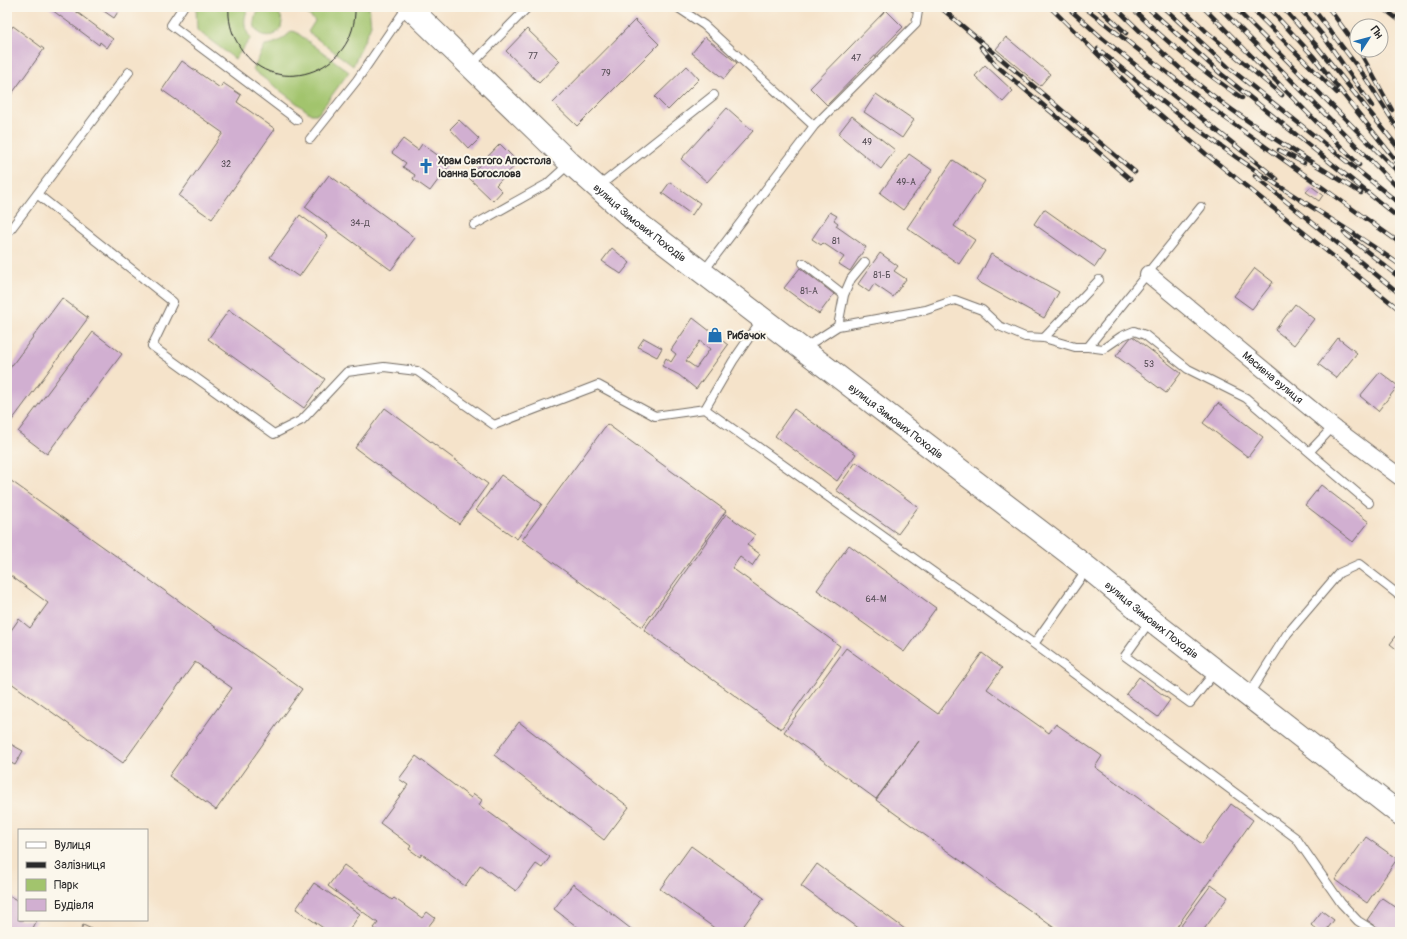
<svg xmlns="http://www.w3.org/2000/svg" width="1407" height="939" viewBox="0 0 1407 939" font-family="Pangolin,sans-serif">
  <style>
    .green { fill: #a2c46d; stroke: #66784c }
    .building { fill: #d1afd1; fill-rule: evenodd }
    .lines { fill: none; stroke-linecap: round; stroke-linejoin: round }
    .lane-casing { stroke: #726b63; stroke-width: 10 }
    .street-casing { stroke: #726b63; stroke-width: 18 }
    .secondary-casing { stroke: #726b63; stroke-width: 24 }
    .lane { stroke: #fff; stroke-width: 8 }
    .street { stroke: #fff; stroke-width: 16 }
    .secondary { stroke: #fff; stroke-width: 22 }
    .tram { stroke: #2b2b2b; stroke-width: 1 }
    .rail-casing { stroke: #2b2b2b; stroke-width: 4.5 }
    .rail { stroke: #fbf7ec; stroke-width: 3; stroke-dasharray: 9; stroke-linecap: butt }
    .labels { text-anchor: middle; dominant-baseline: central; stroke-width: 4; stroke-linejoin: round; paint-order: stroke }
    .number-label { font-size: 9px; fill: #544c54 }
    .poi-label { font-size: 11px; font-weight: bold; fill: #2b2b2b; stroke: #fbf7ec; text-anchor: start }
    .street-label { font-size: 11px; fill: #2b2b2b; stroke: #fbf7ec }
  </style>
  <rect width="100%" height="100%" fill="#fbf7ec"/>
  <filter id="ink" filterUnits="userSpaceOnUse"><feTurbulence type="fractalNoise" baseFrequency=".025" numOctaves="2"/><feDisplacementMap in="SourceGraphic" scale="8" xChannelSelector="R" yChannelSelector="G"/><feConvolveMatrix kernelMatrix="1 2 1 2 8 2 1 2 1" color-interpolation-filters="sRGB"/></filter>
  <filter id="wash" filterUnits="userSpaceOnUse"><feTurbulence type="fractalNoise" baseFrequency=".012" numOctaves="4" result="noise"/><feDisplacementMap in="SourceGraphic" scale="16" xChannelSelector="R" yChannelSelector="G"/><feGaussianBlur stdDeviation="0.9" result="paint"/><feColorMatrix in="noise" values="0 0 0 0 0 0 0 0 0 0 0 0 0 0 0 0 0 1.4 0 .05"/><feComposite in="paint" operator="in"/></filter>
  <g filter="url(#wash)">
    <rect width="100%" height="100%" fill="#f5e3ca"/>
    <!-- green -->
    <path class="green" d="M196 7H249C243 17 243 29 251 38L235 59 197 30Z
      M300 7H369L371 25 353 66 308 32 315 21Z
      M254 22a14 14 0 1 1 28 0a14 14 0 1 1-28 0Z
      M292 31 296 32 349 72 318 114H311L253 70 265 45C277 44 283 39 292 31Z"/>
    <g id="blocks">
      <!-- building -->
      <path class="building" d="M48 7H70L113 39 107 48 100 42 99 45Z
        M98 7H121L114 18Z
        M886 10 903 27 827 105 810 88Z
        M635 20 659 44 577 126 553 103Z
        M13 26 44 49 11 95 7 92V35Z
        M527 29 560 61 539 83 506 51Z
        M705 37 737 63 724 79 692 53Z
        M1006 37 1050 74 1040 86 996 49Z
        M182 61 220 88 223 83 241 95 237 102 275 129 212 219 179 196 223 133 162 90Z
        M985 65 1013 91 1003 102 975 76Z
        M687 66 699 79 668 110 655 97Z
        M876 94 914 120 902 138 864 112Z
        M727 108 753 131 707 182 681 159Z
        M852 116 895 150 881 169 838 134Z
        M459 120 479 139 469 149 450 129Z
        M403 139 418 150 422 144 450 164 430 191 413 179 415 175 403 167 406 163 392 153Z
        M500 144 518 162 496 185 502 191 493 201 468 177Z
        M909 154 932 170 903 210 880 193Z
        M953 160 985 181 954 226 975 240 959 264 907 228Z
        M329 175 415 238 391 270 305 207Z
        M670 182 700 203 692 215 662 193Z
        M1311 186 1323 195 1319 201 1306 192Z
        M1044 209 1105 252 1095 267 1034 224Z
        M830 212 837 216 834 220 838 223 836 226 866 247 850 271 839 264 844 257 823 243 821 245 812 239Z
        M300 215 328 236 299 277 270 257Z
        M612 248 630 263 621 274 602 261Z
        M880 253 898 266 894 271 906 279 893 297 874 284 869 292 858 284Z
        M991 254 1059 292 1044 318 977 281Z
        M800 268 834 294 819 314 784 288Z
        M1255 268 1273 282 1252 309 1234 296Z
        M62 298 88 318 7 427V372Z
        M1295 304 1314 319 1294 345 1275 330Z
        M229 310 325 379 304 408 208 339Z
        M693 318 728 345 696 389 679 375 662 366 666 358 671 362 676 354 671 350ZM700 341 710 349 696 368 686 361Z
        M93 332 122 354 47 454 18 432Z
        M1132 336 1181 373 1166 393 1116 356Z
        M644 338 662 348 657 357 638 347Z
        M1338 338 1357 353 1337 378 1318 364Z
        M1380 372 1398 386 1378 411 1360 396Z
        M1218 403 1263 437 1248 457 1203 423Z
        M385 408 488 484 459 524 355 448Z
        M794 409 856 454 837 481 775 436Z
        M607 424 726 511 642 627 522 540Z
        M856 462 918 507 898 534 836 490Z
        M501 475 542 504 517 539 476 510Z
        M7 478 302 689 216 810 169 776 232 688 195 662 123 763 7 680V636L19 619 30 628 48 603 7 573Z
        M1321 485 1369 522 1353 542 1305 505Z
        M726 514 755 535 747 545 760 554 752 566 740 557 732 568 840 646 781 729 644 630Z
        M849 545 936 608 904 652 817 590Z
        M1400 631V652L1390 644Z
        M846 648 938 714 982 653 1002 668 987 689 1049 733 1056 724 1102 756 1095 767 1202 844 1231 804 1253 820 1173 932H1060L876 800 919 741 876 799 784 732Z
        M1139 677 1170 700 1158 717 1126 694Z
        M519 722 629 807 604 840 494 755Z
        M7 742 23 751 15 765 7 761Z
        M416 756 471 798 474 794 482 800 479 805 550 857 542 868 536 864 516 891 480 865 465 886 422 854 420 857 409 849 411 846 380 823 408 785 399 779Z
        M1366 837 1397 859 1367 903 1335 880Z
        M691 846 764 898 739 932H720L660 889Z
        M817 864 909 932H864L801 886Z
        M344 865 392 900 394 898 422 918 427 912 435 918 424 932H379L374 928 378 923 328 886Z
        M314 883 360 914 348 932H329L296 909Z
        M573 884 635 932H584L554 909Z
        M1211 885 1228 897 1202 932H1187L1180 927Z
        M7 895 19 901V920H37L31 932H17L7 927Z
        M1382 898 1400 910V932H1384L1367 920Z
        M1322 911 1334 920 1325 932H1319L1311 925Z
        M83 925 98 932H80Z"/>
    </g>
  </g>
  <g filter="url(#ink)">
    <use href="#blocks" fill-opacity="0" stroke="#726b63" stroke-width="1"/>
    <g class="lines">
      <defs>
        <path id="lane" d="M183 7 171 25 297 120
          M677 7 704 25 814 126
          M470 66 528 7
          M310 139 357 80 407 7
          M598 187 714 95
          M37 194 173 302 152 346 274 434 302 420 347 372 384 367 417 371 494 425 598 385 655 416 705 409 733 361 762 319
          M474 225 547 184 569 164
          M7 234 129 72
          M803 263 844 295 838 326
          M703 272 814 126 916 24 918 11 914 7
          M844 295 851 279 865 262
          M1044 338 1099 280
          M1088 347 1103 349 1122 336 1134 331 1145 335 1188 369 1246 398 1369 503
          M804 348 838 326 926 310 955 300 982 310 999 326 1025 337 1044 338 1075 347H1088L1201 207
          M705 409 1034 644 1296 838 1341 903 1358 921 1376 932
          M1310 451 1333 427
          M1150 621 1125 656 1190 703 1215 672
          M1034 644 1087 569
          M1249 694 1287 634 1339 573 1359 564 1400 596"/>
        <g id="street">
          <path id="s1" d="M1148 274 1333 427 1400 477"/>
        </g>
        <g id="secondary">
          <path id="s2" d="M409 7 570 163 634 220 1088 568 1151 620 1400 814"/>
        </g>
      </defs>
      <!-- lane casing -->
      <use href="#lane" class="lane-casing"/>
      <!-- street casing -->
      <use href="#street" class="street-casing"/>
      <!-- secondary casing -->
      <use href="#secondary" class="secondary-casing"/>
      <!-- lane -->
      <use href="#lane" class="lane"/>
      <!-- street -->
      <use href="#street" class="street"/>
      <!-- secondary -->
      <use href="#secondary" class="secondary"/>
      <!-- tram -->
      <path class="tram" d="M229 7C228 19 231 32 237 42 269 103 358 74 355 7"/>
      <defs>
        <path id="rail" d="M940 7 1135 172
          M1050 7 1149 105 1206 154 1400 310
          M1067 7 1102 38 1277 179
          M1084 7 1221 115 1400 243
          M1098 7 1126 33
          M1115 7C1144 35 1172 63 1203 88 1252 127 1307 159 1361 193
          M1131 7C1165 41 1202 71 1242 98
          M1147 7 1220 73 1400 219
          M1163 7 1228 67 1400 204
          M1181 7 1207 32 1282 95
          M1203 7 1359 165
          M1219 7 1400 190
          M1234 7 1400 174
          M1250 7 1337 93
          M1268 7 1313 56 1400 166
          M1282 7 1316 45 1400 150
          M1299 7 1324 37 1372 106
          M1312 7 1363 74 1400 132
          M1328 7 1357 47
          M1382 7 1400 21
          M1392 7 1400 12
          M981 47 996 65 1130 179
          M1098 49C1149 91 1200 133 1255 170 1303 203 1353 231 1400 265
          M1359 50 1392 110
          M1279 150 1304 163
          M1255 176 1400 294
          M1344 233 1400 278"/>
      </defs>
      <!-- rail casing -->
      <use href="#rail" class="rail-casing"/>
      <!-- rail -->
      <use href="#rail" class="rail"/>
    </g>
  </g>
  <!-- icons -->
  <defs>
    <symbol id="church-bare" viewBox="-9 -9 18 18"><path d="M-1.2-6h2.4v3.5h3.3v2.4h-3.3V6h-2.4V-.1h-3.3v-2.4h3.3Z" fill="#1f6fb2" stroke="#fbf7ec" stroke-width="2.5" paint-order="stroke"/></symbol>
    <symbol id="shop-bare" viewBox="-9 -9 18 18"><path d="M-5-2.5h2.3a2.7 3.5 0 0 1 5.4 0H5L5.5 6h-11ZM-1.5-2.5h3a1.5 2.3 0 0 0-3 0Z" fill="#1f6fb2" stroke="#fbf7ec" stroke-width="2.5" paint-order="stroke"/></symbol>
  </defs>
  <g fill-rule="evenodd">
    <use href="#church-bare" x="415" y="155" width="22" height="22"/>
    <use href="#shop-bare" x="704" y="324" width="22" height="22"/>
  </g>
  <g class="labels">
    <!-- number labels -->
    <g class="number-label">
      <text x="533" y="56">77</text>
      <text x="856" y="58">47</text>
      <text x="606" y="73">79</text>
      <text x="867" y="142">49</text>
      <text x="226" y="164">32</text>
      <text x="906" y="182">49-А</text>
      <text x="360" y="223">34-Д</text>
      <text x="836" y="241">81</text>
      <text x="882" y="275">81-Б</text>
      <text x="809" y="291">81-А</text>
      <text x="1149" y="364">53</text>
      <text x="876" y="599">64-М</text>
    </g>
    <!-- poi labels -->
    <g class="poi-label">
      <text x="438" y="160">Храм Святого Апостола<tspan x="438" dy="13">Іоанна Богослова</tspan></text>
      <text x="727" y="335">Рибачок</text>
    </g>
    <!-- street labels -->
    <g class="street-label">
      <text stroke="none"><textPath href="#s2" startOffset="316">вулиця Зимових Походів</textPath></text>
      <text stroke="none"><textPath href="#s1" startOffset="162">Масивна вулиця</textPath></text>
      <text stroke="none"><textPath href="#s2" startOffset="640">вулиця Зимових Походів</textPath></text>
      <text stroke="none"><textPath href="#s2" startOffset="964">вулиця Зимових Походів</textPath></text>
    </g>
  </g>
  <!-- margin -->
  <rect width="1407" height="939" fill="none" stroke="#fbf7ec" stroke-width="24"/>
  <!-- legend -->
  <rect x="18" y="829" width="130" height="92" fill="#fbf7ec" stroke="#a8a59f"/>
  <rect x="26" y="842" width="20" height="6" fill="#ffffff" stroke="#a8a59f"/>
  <text x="54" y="849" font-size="12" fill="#2b2b2b">Вулиця</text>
  <rect x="26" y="862" width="20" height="6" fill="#2b2b2b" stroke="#a8a59f"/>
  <text x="54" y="869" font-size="12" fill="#2b2b2b">Залізниця</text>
  <rect x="26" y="879" width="20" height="12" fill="#a2c46d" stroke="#a8a59f"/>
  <text x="54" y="889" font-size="12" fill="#2b2b2b">Парк</text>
  <rect x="26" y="899" width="20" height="12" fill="#d1afd1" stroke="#a8a59f"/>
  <text x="54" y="909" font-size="12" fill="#2b2b2b">Будівля</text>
  <!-- north arrow -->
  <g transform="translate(1369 38) rotate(54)"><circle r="19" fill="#fbf7ec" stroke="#a8a59f"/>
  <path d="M0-3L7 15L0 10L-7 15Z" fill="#1f6fb2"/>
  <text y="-6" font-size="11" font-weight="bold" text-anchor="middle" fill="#2b2b2b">Пн</text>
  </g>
</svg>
